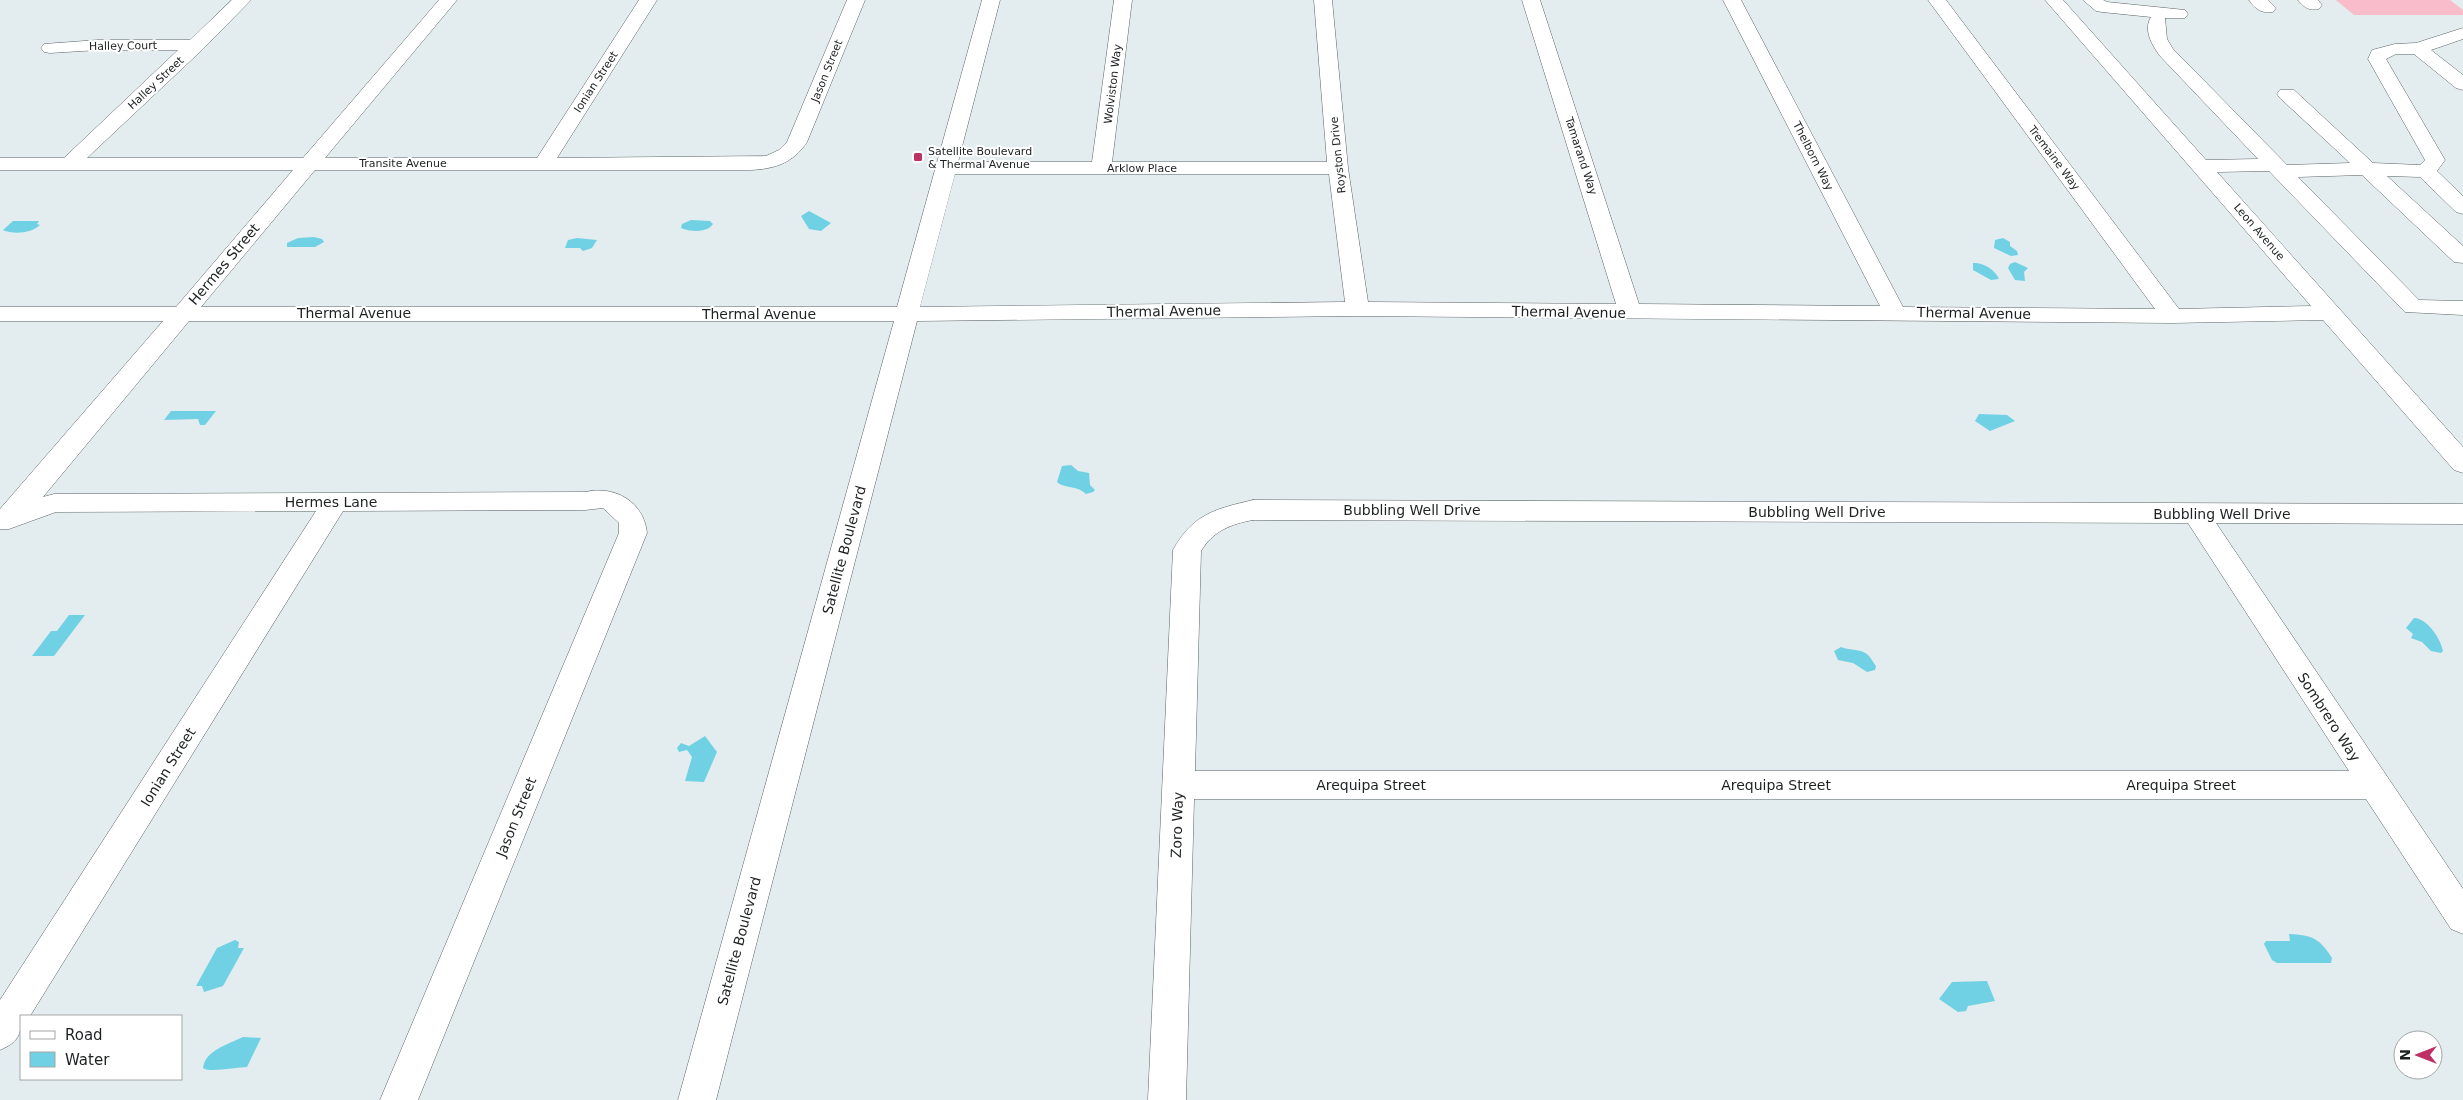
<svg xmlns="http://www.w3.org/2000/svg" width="2463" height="1100" viewBox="0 0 2463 1100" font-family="'DejaVu Sans',sans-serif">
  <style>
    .green { fill: #f8bcca }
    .water { fill: #70d1e5 }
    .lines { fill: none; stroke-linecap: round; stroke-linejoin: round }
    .minor-casing { stroke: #5b6365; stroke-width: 1 }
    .minor { fill: #fff; fill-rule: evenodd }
    .poi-dot { fill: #be3165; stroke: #fff; stroke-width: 2 }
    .labels { text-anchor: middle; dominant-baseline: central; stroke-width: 4; stroke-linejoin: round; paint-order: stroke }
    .far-street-label { font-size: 11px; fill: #1e2122; stroke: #fff }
    .far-poi-label { font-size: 11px; fill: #1e2122; stroke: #fff; text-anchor: start }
    .street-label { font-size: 14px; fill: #1e2122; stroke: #fff }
  </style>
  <rect width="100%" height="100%" fill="#e3ecee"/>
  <!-- green -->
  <path class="green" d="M2336 0H2450L2463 10V15H2354Z"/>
  <!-- water -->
  <path class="water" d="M809 211 831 223 821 231 809 229 801 216Z
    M691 220 710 221 713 224C707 233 691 232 681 228L682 224Z
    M13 221H39L37 224 40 225C32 233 14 235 3 230Z
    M314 237 322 239 324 242 315 247H287V243L298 238Z
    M577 238 597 240 592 248 583 251 580 248H565L568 240Z
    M2003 238 2010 242V246L2017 251 2018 255 2011 256 1994 248 1995 240Z
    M2015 262 2028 268 2024 272 2025 281 2015 280 2008 268 2010 264Z
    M1973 263C1982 262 1996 270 1999 279L1991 280 1973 270Z
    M171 411H216L205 425H200L198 419 164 420Z
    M1979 414 2007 415 2015 421 1990 431 1975 421Z
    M1071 465 1078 471 1089 473 1090 485 1095 490 1093 492 1086 494C1077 485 1065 489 1057 482L1062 466Z
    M69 615H85L54 656H32L51 631H57Z
    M2414 618C2427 618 2441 639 2443 651L2441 653 2431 651 2422 642 2411 638 2413 634 2406 628Z
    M1841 647C1850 651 1862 648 1869 656 1872 659 1873 663 1876 666L1875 670 1867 672 1853 663 1838 660 1834 651Z
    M705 736 717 752 704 782 685 781 692 757 687 750 679 752 677 748 681 743 689 746Z
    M2289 934C2313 935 2320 939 2332 958L2331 963H2277L2272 960 2264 944 2266 941H2290Z
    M235 940 239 942 238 948H244L223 986 204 992 202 986H196L217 948Z
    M1987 981 1995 1001 1968 1006 1966 1011 1958 1012 1939 999 1952 982Z
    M243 1037 261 1038 247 1067C237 1067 208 1073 203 1068 205 1050 229 1044 243 1037Z"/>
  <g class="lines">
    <defs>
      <path id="minor" d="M232 0H251L203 49 87 158H303L439 0H457L325 158H537L639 0H657L557 158 766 156 779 150 787 142 847 0H865L807 142C793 163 775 169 750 170H315L201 307H897L982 0H1000L958 162H1092L1114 0H1132L1112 162H1327L1314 0H1332L1348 168 1368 302 1616 304 1522 0H1540L1639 304 1880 306 1723 0H1741L1903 307 2155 309 1928 0H1946L2179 309 2311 306 2045 0H2063L2206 160 2258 159 2160 56C2152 45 2143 30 2151 17L2102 12 2096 11 2083 0H2103L2107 2 2185 10 2188 14 2185 18H2165L2167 39 2173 49 2287 165 2350 163 2280 98 2277 94 2280 90H2294L2373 163 2420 165 2425 160 2368 59 2372 50 2395 44 2416 43 2463 28V39L2431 50 2463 75V90L2456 88 2414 54H2396L2386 59 2445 160 2437 171 2463 196V214L2456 212 2420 177 2387 176 2463 246V263L2454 262 2362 175 2298 177 2419 300 2463 301V315L2405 312 2269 171 2217 172 2463 447V473L2454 470 2323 320 2172 323 1357 316 917 321 716 1100H678L894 321H189L43 497 54 494 585 492C615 485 644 502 647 533L418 1100H380L619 533V523L603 508 585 510 343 511 30 1016H21C21 1036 18 1042 0 1050V1000L316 511 56 512 9 529H0V509L163 321H0V307H176L293 170H0V158H64L178 50H98L50 53 44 52 41 48 44 44 98 40H190ZM955 174H1329L1345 302 920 307Z
        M2249 0H2268L2276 8 2273 12C2262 14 2255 9 2249 0Z
        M2298 0H2318L2322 5 2319 9C2310 11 2304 8 2298 0Z
        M1253 500 2463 504V524L2216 523 2463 889V934L2451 929 2366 799H1194L1186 1100H1148L1173 550C1193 514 1215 509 1253 500ZM1253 520 2188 523 2349 771H1195L1201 551C1213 531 1231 524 1253 520Z"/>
    </defs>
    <!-- minor casing -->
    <use href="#minor" class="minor-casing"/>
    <!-- minor -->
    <use href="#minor" class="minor"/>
  </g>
  <!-- markers -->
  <rect class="poi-dot" x="913" y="152" width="10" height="10" rx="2.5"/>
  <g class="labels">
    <!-- far-street labels -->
    <g class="far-street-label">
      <text transform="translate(123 46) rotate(-1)">Halley Court</text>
      <text transform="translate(827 71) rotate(-68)">Jason Street</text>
      <text transform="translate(596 82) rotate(-57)">Ionian Street</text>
      <text transform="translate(156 83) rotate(-43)">Halley Street</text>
      <text transform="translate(1113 84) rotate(-83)">Wolviston Way</text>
      <text transform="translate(1338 155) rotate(-96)">Royston Drive</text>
      <text transform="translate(1581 156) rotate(72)">Tamarand Way</text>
      <text transform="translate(1813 156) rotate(63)">Thelborn Way</text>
      <text transform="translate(2054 158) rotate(53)">Tremaine Way</text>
      <text x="403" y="163">Transite Avenue</text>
      <text x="1142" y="168">Arklow Place</text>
      <text transform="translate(2259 232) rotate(49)">Leon Avenue</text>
    </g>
    <!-- far-poi labels -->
    <g class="far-poi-label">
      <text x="928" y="151">Satellite Boulevard<tspan x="928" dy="13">&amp; Thermal Avenue</tspan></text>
    </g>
    <!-- street labels -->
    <g class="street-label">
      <text transform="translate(224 264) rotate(-50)">Hermes Street</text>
      <text transform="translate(1164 311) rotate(-1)">Thermal Avenue</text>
      <text transform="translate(1569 312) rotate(1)">Thermal Avenue</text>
      <text x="354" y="313">Thermal Avenue</text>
      <text transform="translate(1974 313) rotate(1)">Thermal Avenue</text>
      <text x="759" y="314">Thermal Avenue</text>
      <text x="331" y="502">Hermes Lane</text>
      <text x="1412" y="510">Bubbling Well Drive</text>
      <text x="1817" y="512">Bubbling Well Drive</text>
      <text x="2222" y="514">Bubbling Well Drive</text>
      <text transform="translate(844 550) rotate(-75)">Satellite Boulevard</text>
      <text transform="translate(2329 717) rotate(57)">Sombrero Way</text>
      <text transform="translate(168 767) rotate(-58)">Ionian Street</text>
      <text x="1371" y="785">Arequipa Street</text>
      <text x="1776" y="785">Arequipa Street</text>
      <text x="2181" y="785">Arequipa Street</text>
      <text transform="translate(516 817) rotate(-68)">Jason Street</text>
      <text transform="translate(1177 825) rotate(-88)">Zoro Way</text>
      <text transform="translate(739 941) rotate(-75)">Satellite Boulevard</text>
    </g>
  </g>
  <!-- legend -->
  <rect x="20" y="1015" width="162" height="65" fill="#ffffff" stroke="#a5a6a7"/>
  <rect x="30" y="1031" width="25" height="8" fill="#ffffff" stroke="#a5a6a7"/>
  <text x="65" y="1040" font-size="15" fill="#1e2122">Road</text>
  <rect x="30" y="1052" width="25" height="15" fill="#70d1e5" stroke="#a5a6a7"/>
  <text x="65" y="1065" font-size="15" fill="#1e2122">Water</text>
  <!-- north arrow -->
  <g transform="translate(2418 1055) rotate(270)"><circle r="24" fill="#ffffff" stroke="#a5a6a7"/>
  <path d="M0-4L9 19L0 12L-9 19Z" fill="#be3165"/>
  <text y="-8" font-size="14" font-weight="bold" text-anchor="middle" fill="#1e2122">N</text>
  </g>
</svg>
